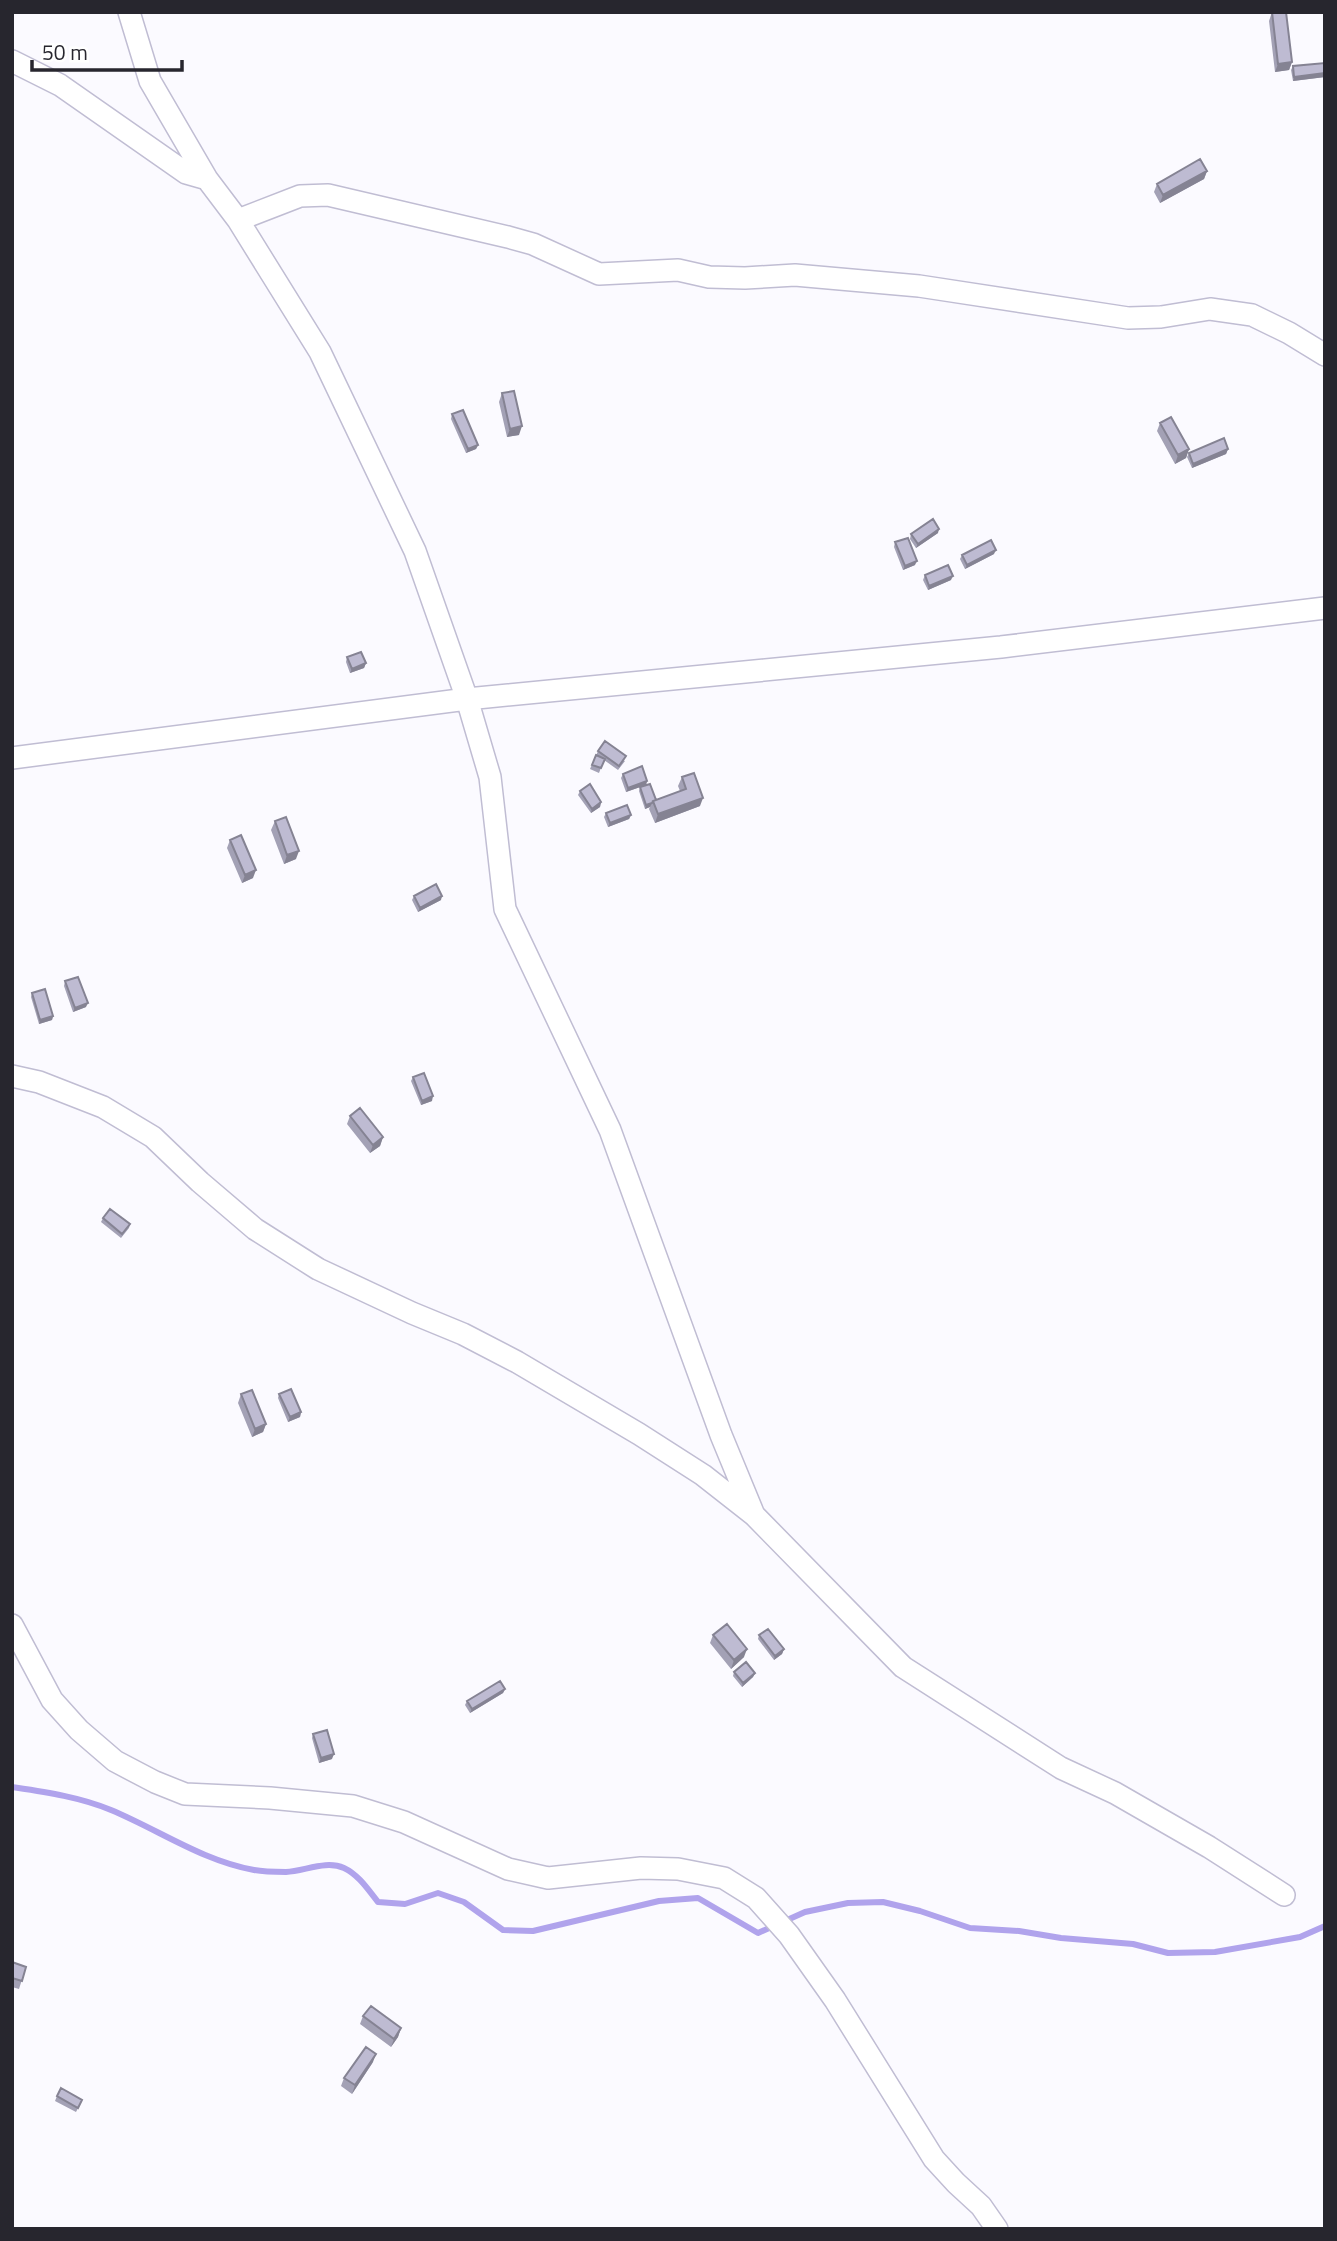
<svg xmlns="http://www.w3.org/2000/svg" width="1337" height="2241" viewBox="0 0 1337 2241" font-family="'Titillium Web',sans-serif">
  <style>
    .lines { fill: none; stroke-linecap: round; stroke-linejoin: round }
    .stream { stroke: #b0a3ec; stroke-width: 6 }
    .minor-casing { stroke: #c0bdd3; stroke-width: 24 }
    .minor { stroke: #fff; stroke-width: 21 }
    .wall { fill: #a3a1b5 }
    .shaded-wall { fill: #858393 }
    .building { fill: #bebbd2; stroke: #858393; stroke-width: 2 }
  </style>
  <rect width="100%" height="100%" fill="#fbfaff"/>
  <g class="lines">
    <!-- stream -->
    <path class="stream" d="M12 1787C45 1792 80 1797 111 1810 159 1830 203 1861 254 1870 264 1872 276 1872 286 1872 305 1871 326 1860 344 1868 359 1875 369 1891 378 1902L405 1904 438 1893 464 1902 503 1930 533 1931 659 1901 698 1898 758 1933 805 1912 848 1903 883 1902 920 1911 970 1928 1019 1931 1061 1938 1133 1944 1168 1953 1215 1952 1300 1937 1325 1926"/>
    <defs>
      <path id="minor" d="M129 12 150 81 207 179 238 220 320 352 415 551 467 699 490 777 505 909 610 1130 721 1435 754 1515
        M12 61 60 85 186 173 207 179
        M238 220 300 196 328 195 508 237 533 244 599 274 678 270 709 277 745 278 795 275 919 286 1128 318 1161 317 1210 309 1252 315 1289 333 1325 355
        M12 758 467 699 1001 647 1325 608
        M12 1076 39 1082 103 1107 153 1137 200 1182 255 1229 318 1269 412 1313 463 1334 517 1362 639 1434 703 1475 754 1515 903 1667 1061 1768 1115 1793 1209 1847 1284 1895
        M12 1625 52 1700 79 1730 115 1761 155 1782 185 1794 270 1798 353 1806 404 1822 508 1869 548 1878 641 1868 678 1869 724 1878 756 1898 789 1935 835 2000 934 2159 956 2183 981 2206 997 2229"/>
    </defs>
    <!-- minor casing -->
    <use href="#minor" class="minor-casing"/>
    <!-- minor -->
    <use href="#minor" class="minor"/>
  </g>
  <!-- wall -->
  <path class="wall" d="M1272 12 1292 62 1289 70 1275 72 1269 21Z
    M1325 63V77L1293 81 1291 70 1293 66Z
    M1207 171 1204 179 1160 203 1154 192 1157 184Z
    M502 393 519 435 507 437 499 402Z
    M452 414 478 445 476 449 466 453 451 419Z
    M1160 423 1189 449 1186 458 1175 464 1157 431Z
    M1228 449 1226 454 1192 468 1187 457 1189 453Z
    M938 533 916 548 910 539 911 534Z
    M895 542 915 565 903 570 894 547Z
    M994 554 965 569 960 559 962 555Z
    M925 575 951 580 928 590 923 580Z
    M347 657 366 663 364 668 350 673 346 662Z
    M598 751 625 761 618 770 604 760 599 773 590 769Z
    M623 774 647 781 646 785 656 800 680 791 678 786 682 777 700 806 655 823 649 809 650 807 645 809 639 791 640 787 626 792 621 778Z
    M580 791 601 802 600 807 591 813 578 795Z
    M606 813 631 815 629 819 608 827 604 817Z
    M275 821 296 859 284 864 271 830Z
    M230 840 253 878 242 883 227 848Z
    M414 896 441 900 418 912 412 900Z
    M65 981 86 1007 73 1012 64 986Z
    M32 993 53 1016 52 1020 39 1024 31 997Z
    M413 1077 432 1101 421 1105 411 1081Z
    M350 1116 383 1137 380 1146 370 1153 347 1124Z
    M103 1218 130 1224 129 1228 121 1238 101 1222Z
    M241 1394 266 1424 263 1432 252 1437 238 1403Z
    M279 1394 301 1412 300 1417 288 1422 278 1398Z
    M713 1635 744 1657 731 1669 710 1643Z
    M759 1635 784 1649 782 1654 774 1660 758 1639Z
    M734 1672 755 1673 753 1677 742 1687 733 1676Z
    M505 1689 503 1693 470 1713 465 1705 467 1701Z
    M313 1734 332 1759 319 1763 312 1738Z
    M12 1962 26 1967 19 1989 12 1987Z
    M363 2016 401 2028 398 2037 391 2047 360 2024Z
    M373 2062 352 2094 341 2086 344 2078Z
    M57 2096 82 2100 76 2112 55 2101Z"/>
  <!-- shaded-wall -->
  <path class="shaded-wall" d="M1292 62 1289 70 1275 72 1278 64Z
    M1325 73V77L1293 81 1294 77Z
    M1207 171 1204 179 1160 203 1163 195Z
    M522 426 519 435 507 437 510 429Z
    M478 445 476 449 466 453 468 449Z
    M1189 449 1186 458 1175 464 1178 455Z
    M1228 449 1226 454 1192 468 1193 464Z
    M939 529 938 533 916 548 918 544Z
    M996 550 994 554 965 569 967 565Z
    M917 561 915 565 903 570 905 566Z
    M953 576 951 580 928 590 929 586Z
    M366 663 364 668 350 673 352 669Z
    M647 781 646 785 626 792 628 788Z
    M703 798 700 806 655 823 658 814Z
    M601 802 600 807 591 813 592 809Z
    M652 803 650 807 645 809 646 805Z
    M631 815 629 819 608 827 610 823Z
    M299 851 296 859 284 864 287 855Z
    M256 870 253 878 242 883 245 875Z
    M442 896 441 900 418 912 420 908Z
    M88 1003 86 1007 73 1012 75 1008Z
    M53 1016 52 1020 39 1024 40 1020Z
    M433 1096 432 1101 421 1105 422 1101Z
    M383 1137 380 1146 370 1153 373 1145Z
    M301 1412 300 1417 288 1422 290 1417Z
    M266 1424 263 1432 252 1437 255 1429Z
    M747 1649 744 1657 731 1669 734 1660Z
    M784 1649 782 1654 774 1660 775 1656Z
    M755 1673 753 1677 742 1687 743 1683Z
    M505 1689 503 1693 470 1713 472 1709Z
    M334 1754 332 1759 319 1763 321 1758Z
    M401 2028 398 2037 391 2047 394 2039Z
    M376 2054 373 2062 352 2094 355 2085Z"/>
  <!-- building -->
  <path class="building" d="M1272 12H1286L1292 62 1278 64Z
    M1325 63V73L1294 77 1293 66Z
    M1200 159 1207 171 1163 195 1157 184Z
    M514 391 522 426 510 429 502 393Z
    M463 410 478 445 468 449 452 414Z
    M1171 417 1189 449 1178 455 1160 423Z
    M1224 438 1228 449 1193 464 1189 453Z
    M933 519 939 529 918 544 911 534Z
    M908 538 917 561 905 566 895 542Z
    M991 540 996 550 967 565 962 555Z
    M948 565 953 576 929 586 925 575Z
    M361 652 366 663 352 669 347 657Z
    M605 741 626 756 619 766 598 751Z
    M596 755 605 759 601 768 592 765Z
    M642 766 647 781 628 788 623 774Z
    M694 773 703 798 658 814 653 801 686 789 682 777Z
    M590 784 601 802 592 809 580 791Z
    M650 784 656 800 653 801 652 803 646 805 640 787Z
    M627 805 631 815 610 823 606 813Z
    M286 817 299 851 287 855 275 821Z
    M241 835 256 870 245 875 230 840Z
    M436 884 442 896 420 908 414 896Z
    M78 977 88 1003 75 1008 65 981Z
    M45 989 53 1016 40 1020 32 993Z
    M424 1073 433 1096 422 1101 413 1077Z
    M360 1108 383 1137 373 1145 350 1116Z
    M110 1209 130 1224 122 1234 103 1218Z
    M291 1389 301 1412 290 1417 279 1394Z
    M252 1390 266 1424 255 1429 241 1394Z
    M727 1624 747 1649 734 1660 713 1635Z
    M768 1629 784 1649 775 1656 759 1635Z
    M746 1662 755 1673 743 1683 734 1672Z
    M500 1681 505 1689 472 1709 467 1701Z
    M327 1730 334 1754 321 1758 313 1734Z
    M12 1962 26 1967 22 1981 12 1978Z
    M371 2006 401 2028 394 2039 363 2016Z
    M366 2047 376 2054 355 2085 344 2078Z
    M61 2088 82 2100 78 2108 57 2096Z"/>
  <!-- border -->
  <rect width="1337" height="2241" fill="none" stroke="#27262e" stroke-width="28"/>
  <!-- scale -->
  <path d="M32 60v10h150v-10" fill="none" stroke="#27262e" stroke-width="3.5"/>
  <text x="42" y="60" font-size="21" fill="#27262e" stroke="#ffffff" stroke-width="5" paint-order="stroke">50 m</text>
</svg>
